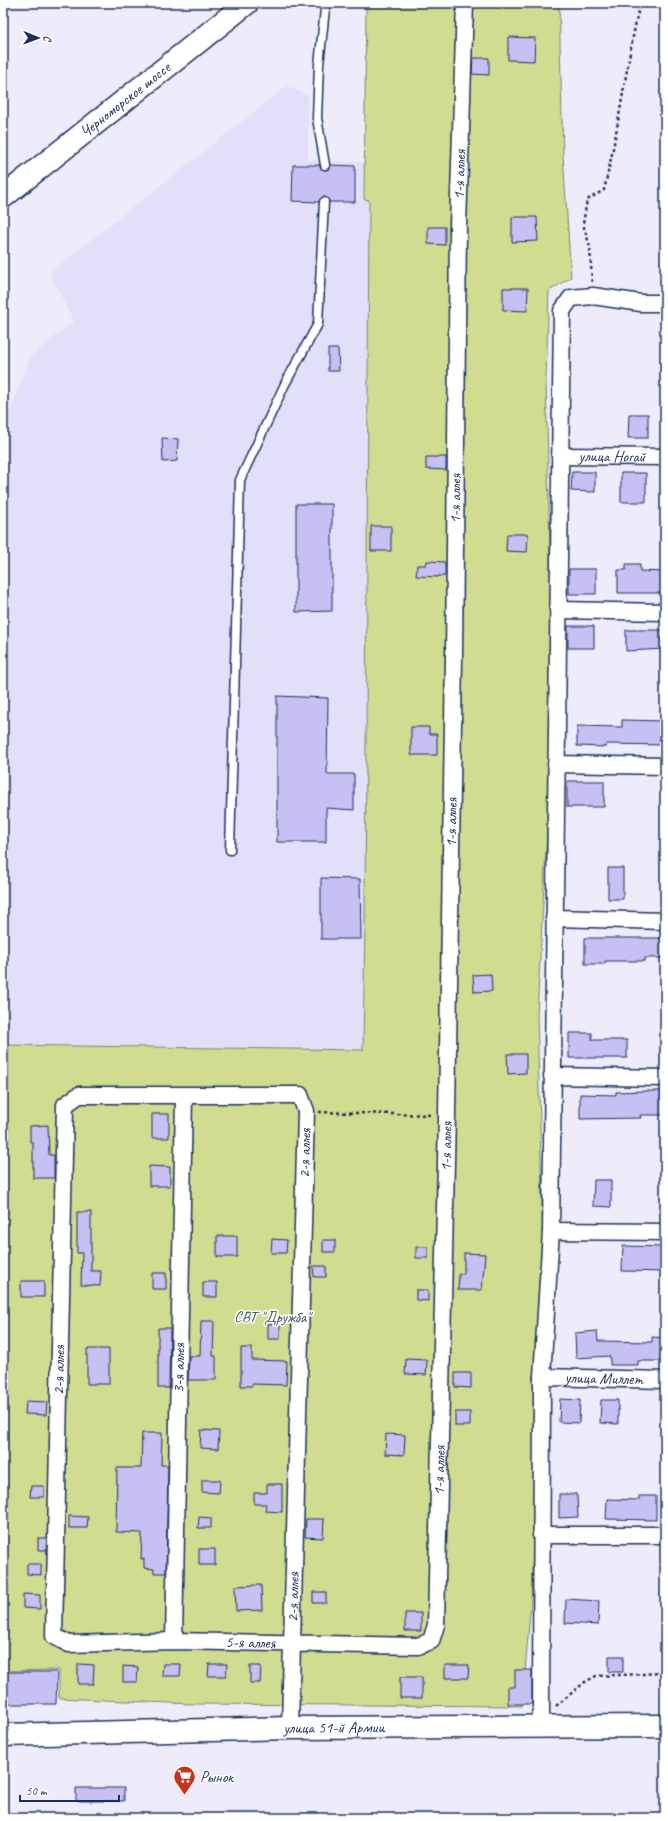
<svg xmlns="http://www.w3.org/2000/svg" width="668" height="1821" viewBox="0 0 668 1821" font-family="Caveat,sans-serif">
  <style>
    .built { fill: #e2dff9 }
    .green { fill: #d0dc8f; stroke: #768676 }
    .building { fill: #c7c1f3; stroke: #1b2f5e }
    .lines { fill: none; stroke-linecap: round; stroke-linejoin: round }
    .service-casing { stroke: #1b2f5e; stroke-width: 11 }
    .minor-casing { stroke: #1b2f5e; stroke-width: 19 }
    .secondary-casing { stroke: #1b2f5e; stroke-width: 25 }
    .path { stroke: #1b2f5e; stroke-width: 2.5; stroke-dasharray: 3 3; stroke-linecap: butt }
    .service { stroke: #fff; stroke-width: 8 }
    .minor { stroke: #fff; stroke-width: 16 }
    .secondary { stroke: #fff; stroke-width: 22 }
    .labels { text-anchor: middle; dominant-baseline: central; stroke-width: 3; stroke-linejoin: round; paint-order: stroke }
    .street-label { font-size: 16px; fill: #1b2f5e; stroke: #fff }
    .park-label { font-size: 16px; fill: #485a6a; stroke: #fff }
    .poi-label { font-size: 16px; fill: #1b2f5e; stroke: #fff; text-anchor: start }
  </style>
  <rect width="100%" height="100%" fill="#eeecfb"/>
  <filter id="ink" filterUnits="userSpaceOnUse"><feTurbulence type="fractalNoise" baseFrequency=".025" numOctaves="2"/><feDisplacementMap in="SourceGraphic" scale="8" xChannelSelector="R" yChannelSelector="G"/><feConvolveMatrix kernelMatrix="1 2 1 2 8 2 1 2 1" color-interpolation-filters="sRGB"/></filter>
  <g filter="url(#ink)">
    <!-- built -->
    <path class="built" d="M287 86 308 95V160L365 162 364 199 369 200 365 923 363 1050 3 1045 5 888V765H3V421H6L31 356 74 321 49 273Z"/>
    <!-- green -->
    <path class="green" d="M366 3H559L563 155 571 277 549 291 546 379 551 600 549 793 537 1014 543 1238 531 1601 522 1706 192 1704 59 1698V1670L3 1671V1045L363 1050 365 923 369 200 364 199Z"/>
    <!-- building -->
    <path class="building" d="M508 37 535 38 534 61 508 60Z
      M473 58H489V75L472 74Z
      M293 165H319L321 169 326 170 329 169 330 165 355 166V202H329L327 198 324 197 320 199 319 202 292 201Z
      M512 217H537L538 241 512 242Z
      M428 227H445V245L428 244Z
      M503 288H528L527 311 503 310Z
      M328 349H338L339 371H328Z
      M629 414H648V438H628Z
      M162 438 178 439 177 461 163 462Z
      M426 457H446V470L426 469Z
      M572 472H595V492L571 491Z
      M621 473H646V502H621Z
      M296 504H332V611L296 612Z
      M371 526H391V551H371Z
      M507 534H528L527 552 506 551Z
      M427 561 445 562V576H438V577L416 576 417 565H426Z
      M626 564H640V571L665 572V593H618V570H626Z
      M569 569H596V594H569Z
      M568 626H594V648H568Z
      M626 630H665V649L626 651Z
      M277 696 328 698 327 774H354V810L326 808V842H277Z
      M622 720 665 721V745L606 744V747L577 746V726L622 727Z
      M411 727H429V734H437V755H411Z
      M567 781H604V807H567Z
      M608 868H623V899H608Z
      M321 878 360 879 361 939H321Z
      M585 938H665V958H645V961H605V964H585Z
      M491 974 492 991 474 992 473 975Z
      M569 1033H592V1040H627V1058H569Z
      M507 1054H526V1073L508 1074Z
      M646 1091H665V1115H640L641 1118 580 1119V1094L616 1095V1092Z
      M152 1114H169V1138H152Z
      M48 1125 49 1155H54V1178H33V1142H30V1126Z
      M149 1166 170 1167V1186H149Z
      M594 1180H611V1207L593 1206Z
      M77 1212H91V1271H101L100 1286 81 1285 82 1253H77Z
      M217 1236H237V1257H217Z
      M272 1239 287 1240 286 1253H271Z
      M323 1240H335V1252H323Z
      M623 1246 665 1247V1272L622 1271Z
      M416 1247H428V1258H416Z
      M464 1253 485 1254 482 1290H458L459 1274H464Z
      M313 1266H326V1277H314Z
      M152 1273H166V1289H152Z
      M21 1281H44V1297H21Z
      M203 1282H217V1297H203Z
      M416 1290H428V1301L416 1300Z
      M201 1321H214L213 1356H216V1380H188L189 1356H200Z
      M268 1324H280V1339H268Z
      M158 1328H170L169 1388H158Z
      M597 1331 598 1341 652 1342V1337L665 1338V1361H638V1365H610V1356L576 1358 575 1333Z
      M241 1348H252V1360L287 1361 286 1385 252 1384V1386H241Z
      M87 1349H109V1384H87Z
      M406 1359 427 1360 426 1375 405 1374Z
      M455 1373H471V1388L455 1387Z
      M560 1399 580 1400 579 1423 559 1422Z
      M601 1400H618V1424L600 1423Z
      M26 1401 47 1402 46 1415 25 1414Z
      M455 1412H470V1426H455Z
      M201 1430 219 1431 218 1449 200 1448Z
      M142 1433H162L161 1465H168L166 1573H154V1569L144 1568V1559H141L142 1533 116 1532 117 1468H141Z
      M386 1434 405 1435 404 1455 385 1454Z
      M202 1480H220L219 1493 202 1492Z
      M267 1484H282V1512L265 1511 266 1504H254V1493H267Z
      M31 1486H44V1497H30Z
      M559 1494H577L578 1517 559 1518Z
      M639 1496H656V1520L606 1519 607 1499 639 1500Z
      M69 1516 88 1517 87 1528H69Z
      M199 1517 211 1518V1528H198Z
      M306 1519H324L323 1538 305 1537Z
      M38 1538H47L46 1550H38Z
      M199 1549H215V1565H199Z
      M27 1564H41V1575L27 1574Z
      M261 1585 262 1610 236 1611 235 1586Z
      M313 1592H326V1603H313Z
      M23 1594 40 1595V1609L23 1608Z
      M566 1599 599 1601 598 1625 565 1623Z
      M405 1613H421V1631H405Z
      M609 1656H623V1672H609Z
      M78 1664 94 1665 93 1684H78Z
      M163 1664H181L180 1676H162Z
      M209 1664H227L226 1676H208Z
      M445 1665H469L468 1678H445Z
      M123 1666 138 1667 137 1682H123Z
      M250 1666H261L260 1683H250Z
      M515 1670H532V1704H508V1687H515Z
      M3 1672H57L56 1704H3Z
      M400 1677H422V1698H400Z
      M76 1788H124V1801H76Z"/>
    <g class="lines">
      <defs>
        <path id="service" d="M324 3 325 9 319 65 317 118 325 165
          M230 850 240 480 285 384 318 324 324 202"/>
        <g id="minor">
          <path id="s1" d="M560 456 665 457"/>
          <path d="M558 610 665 612"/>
          <path d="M556 764 665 766"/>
          <path d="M554 918 665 921"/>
          <path d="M552 1076 665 1078"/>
          <path d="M551 1231 665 1232"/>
          <path id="s2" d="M542 1377 665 1380"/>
          <path d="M541 1535H665"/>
          <path id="s3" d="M174 1641 184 1096"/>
          <path d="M541 1727 542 1377 551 1231 562 311 571 298 593 296 641 303H665"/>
          <path id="s4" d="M290 1728 292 1644 306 1111 300 1095H79L65 1105 54 1636 69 1644 174 1641 418 1646 431 1641 436 1625 447 1115 454 657 458 227 465 3"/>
        </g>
        <g id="secondary">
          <path id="s5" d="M3 197 247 3"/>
          <path id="s6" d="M3 1735 290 1728 665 1726"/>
        </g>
      </defs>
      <!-- service casing -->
      <use href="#service" class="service-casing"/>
      <!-- minor casing -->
      <use href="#minor" class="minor-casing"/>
      <!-- secondary casing -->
      <use href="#secondary" class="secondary-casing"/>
      <!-- path -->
      <path class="path" d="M592 282 590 247 583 224 587 200 604 190C619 128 626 65 640 3
        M319 1112 433 1115
        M556 1706 585 1682 596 1676 665 1673"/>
      <!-- service -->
      <use href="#service" class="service"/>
      <!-- minor -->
      <use href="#minor" class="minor"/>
      <!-- secondary -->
      <use href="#secondary" class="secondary"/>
    </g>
  </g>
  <!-- icons -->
  <defs>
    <symbol id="supermarket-pin" viewBox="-11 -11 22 30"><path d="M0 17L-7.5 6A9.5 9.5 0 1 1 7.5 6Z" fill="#c8321e" stroke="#fff"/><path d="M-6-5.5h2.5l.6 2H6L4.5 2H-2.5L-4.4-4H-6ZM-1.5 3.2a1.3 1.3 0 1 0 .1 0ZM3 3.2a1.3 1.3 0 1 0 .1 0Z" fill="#fff"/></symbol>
  </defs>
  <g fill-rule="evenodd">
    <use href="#supermarket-pin" x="172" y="1764" width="25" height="34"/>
  </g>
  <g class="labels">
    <!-- street labels -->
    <g class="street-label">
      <text stroke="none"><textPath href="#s5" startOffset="156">Черноморское шоссе</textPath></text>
      <text stroke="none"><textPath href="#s4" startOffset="3251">1-я аллея</textPath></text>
      <text stroke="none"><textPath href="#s1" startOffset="52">улица Ногай</textPath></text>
      <text stroke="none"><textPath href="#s4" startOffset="2927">1-я аллея</textPath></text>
      <text stroke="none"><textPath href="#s4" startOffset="2603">1-я аллея</textPath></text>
      <text stroke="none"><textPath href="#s4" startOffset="2279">1-я аллея</textPath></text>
      <text stroke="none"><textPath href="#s4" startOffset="575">2-я аллея</textPath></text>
      <text stroke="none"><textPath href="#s3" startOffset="273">3-я аллея</textPath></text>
      <text transform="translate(59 1370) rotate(-89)">2-я аллея</text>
      <text stroke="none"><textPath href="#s2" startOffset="62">улица Миллет</textPath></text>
      <text stroke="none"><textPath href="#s4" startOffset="1955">1-я аллея</textPath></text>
      <text stroke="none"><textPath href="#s4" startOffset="131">2-я аллея</textPath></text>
      <text stroke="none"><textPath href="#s4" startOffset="1602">5-я аллея</textPath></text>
      <text stroke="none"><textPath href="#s6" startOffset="331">улица 51-й Армии</textPath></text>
    </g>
    <!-- park labels -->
    <g class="park-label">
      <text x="272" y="1317">СВТ "Дружба"</text>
    </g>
    <!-- poi labels -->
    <g class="poi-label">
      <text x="200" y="1777">Рынок</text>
    </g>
  </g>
  <!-- margin -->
  <rect width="668" height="1821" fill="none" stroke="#fff" stroke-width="16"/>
  <rect x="8" y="8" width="652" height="1805" fill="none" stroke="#1b2f5e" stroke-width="1.5" filter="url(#ink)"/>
  <!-- north arrow -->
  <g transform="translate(38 38) rotate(91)" stroke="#ffffff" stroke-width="3" paint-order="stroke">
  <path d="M0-3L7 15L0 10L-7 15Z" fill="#1b2f5e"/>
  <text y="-6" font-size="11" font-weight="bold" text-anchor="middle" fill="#1b2f5e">С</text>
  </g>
  <!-- scale -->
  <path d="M20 1795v6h99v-6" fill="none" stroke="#1b2f5e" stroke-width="2"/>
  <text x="26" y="1795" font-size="12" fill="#1b2f5e" stroke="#ffffff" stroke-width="3" paint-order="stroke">50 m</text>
</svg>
